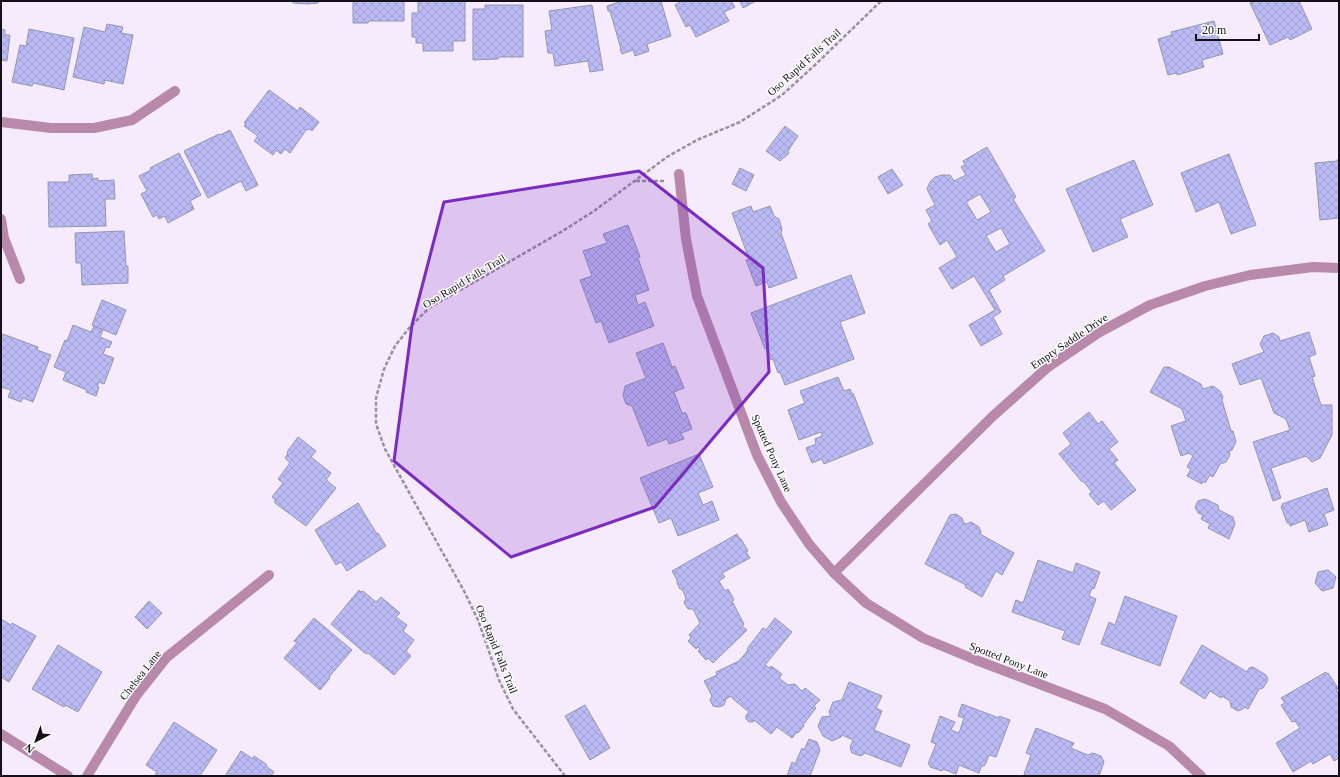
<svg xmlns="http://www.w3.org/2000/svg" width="1340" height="777" viewBox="0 0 1340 777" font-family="Georgia,serif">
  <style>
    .building { fill: url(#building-cross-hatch); stroke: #9495b2; fill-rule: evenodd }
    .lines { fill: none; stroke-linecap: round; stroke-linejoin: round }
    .path { stroke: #98909e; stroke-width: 2.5; stroke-dasharray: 4 2; stroke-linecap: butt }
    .street { stroke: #b889aa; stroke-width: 10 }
    .marked { fill: #7b2cbf; fill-opacity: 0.2; stroke: #7b2cbf; stroke-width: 3; stroke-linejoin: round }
    .labels { text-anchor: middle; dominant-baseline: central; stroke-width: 3; stroke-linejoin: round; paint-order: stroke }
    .street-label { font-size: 11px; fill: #140f18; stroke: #fff }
  </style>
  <defs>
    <pattern id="building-cross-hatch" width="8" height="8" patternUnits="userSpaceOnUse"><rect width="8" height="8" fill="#babbf5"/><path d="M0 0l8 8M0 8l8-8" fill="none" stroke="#9fa0d1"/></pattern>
  </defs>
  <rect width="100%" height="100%" fill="#f5ebfd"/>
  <!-- building -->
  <path class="building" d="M293 1H333H320L318 3 307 4 293 3Z
    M353 1H404V21H369L368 23H353Z
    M418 1H465V41H453V51H423V43H416V37H412V13H418Z
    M622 1H661L671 36 647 44 649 51 635 56 633 50 622 54 620 49H621L610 11H608L607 6Z
    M682 1H731L735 7 724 12 729 21 696 37 690 25 686 27 675 5Z
    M740 1H756L743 8Z
    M1255 1H1299L1312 29 1290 40 1288 37 1270 45 1250 3Z
    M485 5H523V57H500L498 59 473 60V9H485Z
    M592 5 603 70 590 72 588 61 555 66 553 53H548L545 31 552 30 549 11Z
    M1214 21 1223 54 1202 60 1204 67 1177 75V73L1168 75 1158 39 1172 35 1171 32Z
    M107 24 123 27 121 33 133 35 123 84 105 80 104 84 73 77 84 27 105 32Z
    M1 29 5 30V35H10L7 61 1 60Z
    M29 29 74 38 64 90 33 83 32 86 12 82 20 45 26 46Z
    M269 90 298 111 300 107 319 122 312 131 310 129 306 130 290 153 285 149 281 154 276 150 273 155 254 141 258 136 244 126 246 124 244 123Z
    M785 126 798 136 788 151 789 153 785 157 783 158 780 161 766 151Z
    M230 130 258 185 246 191 241 181 208 198 184 151 219 134 220 135Z
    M987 147 1016 197 1013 199 1045 251 1003 276 1005 280 989 290 1001 312 993 317 1002 334 981 346 969 325 995 310 974 276 952 289 939 268 957 257 947 240 940 245 928 224 932 221 926 210 935 205 927 189 930 182 935 177 942 175H950L954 181 966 175 961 167 965 165 963 161ZM980 194 991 212 977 220 966 202ZM1001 228 1010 244 996 252 986 236Z
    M179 153 201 195 190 201 194 209 168 223 165 216 159 219 157 215 153 217 141 194 147 191 139 176 151 170 150 168Z
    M1229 154 1256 225 1231 234 1219 202 1196 212 1181 173Z
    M1339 158V218L1320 220 1315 163 1337 161Z
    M1134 160 1153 205 1120 219 1128 237 1093 252 1066 189Z
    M740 168 754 175 746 191 732 184Z
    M892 169 903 185 888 194 878 177Z
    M92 174 93 179 98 178V181L114 180 115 199H105L106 226 49 227 48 182H69V175Z
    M751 206 753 212 770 206 774 216 779 219 782 229 781 233 797 278 769 288 767 282 756 286 746 260 749 259 732 213Z
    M628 225 640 257 638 258 649 290 635 295 638 305 645 302 654 326 609 343 601 321 596 323 580 280 592 276 583 251 607 243 603 234Z
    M124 231 126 266H128V283L82 285 81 263H76L75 233Z
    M851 275 865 313 840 322 854 359 785 385 780 372 778 373 773 359 771 360 766 348 765 349 751 313Z
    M102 300 126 310 116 335 92 325Z
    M73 325 91 332 94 326 103 330 100 337 112 342 109 348 106 347 103 354 114 358 104 384 99 382 97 387H99L96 396 86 392 87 390 63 380 66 372 54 367 65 340 67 341Z
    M1309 332 1316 354 1309 357 1315 376 1312 377 1321 405H1332V435L1320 458 1312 462 1306 456 1271 468 1281 498 1273 501 1253 442 1290 430 1286 419 1274 413 1261 378 1240 385 1232 364 1264 352 1260 344 1264 336 1273 333 1279 337 1280 341Z
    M3 334 38 347 37 350 51 355 33 402 23 398 21 402 8 397 11 390 1 387V340Z
    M663 343 672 367 675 366 684 388 674 392 682 413H686L692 429 681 433 684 439 669 444 667 439 648 446 632 406 626 404 623 395 625 386 646 378 636 353Z
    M1164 367H1169L1201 384 1203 389 1213 386 1220 391 1223 397 1222 400 1231 431H1233L1236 442 1232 450 1229 451 1230 455 1226 462 1220 464 1213 477 1210 475 1205 483 1203 481 1202 484 1187 476 1191 469 1187 467 1193 456 1189 453 1181 456 1171 426 1186 421 1182 409 1150 392Z
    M838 377 844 391 850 389 852 394 853 393 873 444 824 464 822 459 812 463 806 448 816 444 815 439 822 436 821 432 799 440 788 410 805 403 800 391Z
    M1089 412 1098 424 1102 421 1118 442 1109 449 1118 460 1114 463 1136 490 1111 510 1104 501 1098 505 1089 494 1092 492 1083 481 1082 482 1059 454 1071 444 1063 433Z
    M298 437 316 451 311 457 331 473 326 480 336 488 306 526 275 503V499L272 497 283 483 278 479 290 463 285 458 288 453 287 452Z
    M699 454 713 487 698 493 703 505 712 501 719 520 678 536 671 518 659 523 640 478Z
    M1327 488 1334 510 1324 514 1328 525 1309 532 1305 520 1290 526 1289 523H1287L1281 506H1283L1282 504Z
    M1205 499 1218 505 1219 510 1233 517 1235 524 1229 539 1208 528 1210 524 1201 519 1203 515 1198 513 1195 507 1198 501Z
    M358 503 377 534 378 533 386 546 347 571 341 562 336 565 315 530Z
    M956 514 962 518 964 523 966 524 971 522 979 527 981 532 980 534 1014 553 1002 575 996 571 982 597 965 587 966 585 925 564 950 515Z
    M737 534 739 538 741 539 748 551 746 552 750 558 722 573 725 577 719 581 725 591 728 589 734 600 732 601 744 624 742 626 747 630 713 663 708 658 706 660 698 651 700 649 698 647 696 649 688 641 691 638 689 635 700 623 693 609H688L684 603 686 598 682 589H680L677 583V580L672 571Z
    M1038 560 1073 573 1076 563 1100 572 1094 589 1092 588 1089 596 1096 599 1079 645 1062 639 1065 631 1012 612 1016 600 1023 603Z
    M1328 570 1336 577 1333 588 1322 591 1315 583 1318 572Z
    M359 590 361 592 363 591 376 602 381 597 400 613 396 617 407 625 403 631 414 640 406 651 411 656 394 675 368 653 366 654 331 624Z
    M1125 596 1177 616 1160 666 1101 644 1109 622 1115 625Z
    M149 601 162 613 147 629 135 617Z
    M314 618 352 650 329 677 330 678 320 690 284 658 297 643 294 641Z
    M775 618 792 632 765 665 770 668 771 666 782 674 779 678 788 685 795 684 802 691 805 688 820 700 814 706 816 708 803 725 804 726 798 733 797 732 792 738 777 727 771 734 754 720 753 722H749L746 719V715L749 712 733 699 731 696 726 699 724 705 719 707 713 706 710 700 712 696 704 681 717 675 716 672 739 661 748 650 747 649 763 628 766 630Z
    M1 619 11 625 12 623 36 636 9 682 1 677Z
    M58 645 102 672 78 712 65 705 64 707 32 689Z
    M1202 645 1247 672 1249 668 1253 667 1266 675 1268 680 1263 688 1259 689 1248 709 1244 707 1243 709 1238 711 1231 707 1230 701 1222 696 1221 698 1210 691 1205 699 1180 683Z
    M1326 672 1327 674 1328 673 1338 688 1336 690 1339 695V758L1334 761 1330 754 1313 764 1311 761 1293 772 1276 743 1300 728 1295 721 1292 722 1281 705 1285 703 1281 698Z
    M849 682 882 696 876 708 882 711 874 730 910 745 901 767 865 753 861 756 852 753 850 747 853 740 842 735 841 737 832 741 823 736 818 726 822 717 831 716 829 712 833 702 842 700Z
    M962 704 999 718V716L1010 720 996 757 989 755 985 765 981 767 979 773 959 765 956 774 943 769 942 771 930 767V765L928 764 936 744 931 742 940 716 955 722 951 730 959 733 964 718 958 716Z
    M585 705 610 748 590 760 565 716Z
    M174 722 217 750 200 776H157L155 775 157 772 146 765Z
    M1036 728 1074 743 1071 748 1088 755 1093 753 1101 756 1104 762 1099 776H1025L1024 774 1031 755 1026 753Z
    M809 739 817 742 820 750 810 776H787L792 762 795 764 802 748 804 750Z
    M241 751 253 759 254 756 266 764 267 767 274 772 271 776H225Z"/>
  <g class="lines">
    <!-- path -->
    <path class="path" d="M636 181H665
      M565 776 513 709 499 680 478 620 464 591 385 449 376 424V398L384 369 395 346 410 327 429 308 561 232 594 211 667 157 697 140 740 122 782 95 815 65 881 1"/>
    <!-- street -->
    <path class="street" d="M1 122 51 128H94L132 120 175 91
      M679 174 686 239 697 296 757 455 781 502 809 544 834 573 866 603 923 638 976 660 1105 709 1169 746 1201 776
      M1 219 4 238 20 279
      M834 573 993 416 1048 367 1098 333 1150 305 1205 286 1250 275 1313 267 1339 268
      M1 734 68 776
      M87 776 136 696 167 657 269 575"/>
  </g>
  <!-- marked area -->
  <path class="marked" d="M639 171 763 268 769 372 655 507 511 557 394 461 412 325 444 202Z"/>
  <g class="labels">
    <!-- street labels -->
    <g class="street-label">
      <text transform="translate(804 62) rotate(-42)">Oso Rapid Falls Trail</text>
      <text transform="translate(464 281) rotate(-31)">Oso Rapid Falls Trail</text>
      <text transform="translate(1069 341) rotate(-34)">Empty Saddle Drive</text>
      <text transform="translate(772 453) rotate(66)">Spotted Pony Lane</text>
      <text transform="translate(497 649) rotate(68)">Oso Rapid Falls Trail</text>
      <text transform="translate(1009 660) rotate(21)">Spotted Pony Lane</text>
      <text transform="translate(140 675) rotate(-52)">Chelsea Lane</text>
    </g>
  </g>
  <!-- border -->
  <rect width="1340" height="777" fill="none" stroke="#140f18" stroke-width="4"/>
  <!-- north arrow -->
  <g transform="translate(36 741) rotate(221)" stroke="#ffffff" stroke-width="3" paint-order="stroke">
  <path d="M0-3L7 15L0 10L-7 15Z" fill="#140f18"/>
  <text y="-6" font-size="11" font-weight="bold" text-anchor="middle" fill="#140f18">N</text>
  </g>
  <!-- scale -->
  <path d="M1196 34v6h63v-6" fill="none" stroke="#140f18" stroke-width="2"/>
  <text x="1202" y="34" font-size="12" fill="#140f18" stroke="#ffffff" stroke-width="3" paint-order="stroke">20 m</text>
</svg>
